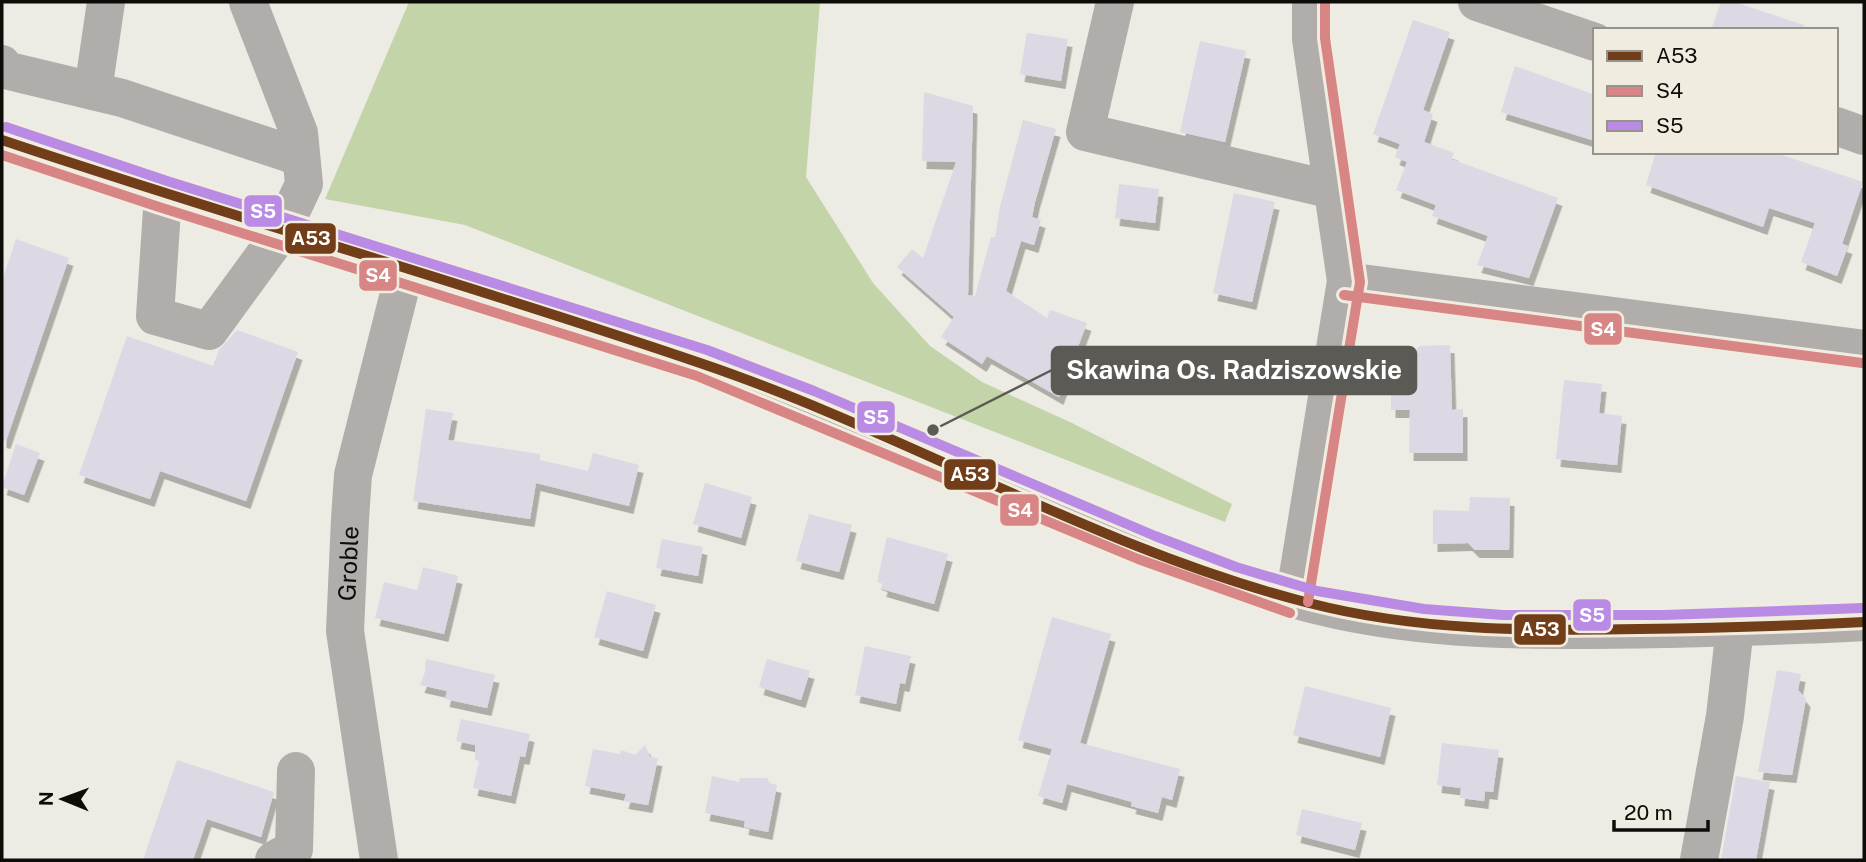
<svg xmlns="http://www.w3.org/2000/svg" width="1866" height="862" viewBox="0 0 1866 862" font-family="'Public Sans',sans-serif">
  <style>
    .forest { fill: #c4d4a9 }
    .building { fill: #dcd9e5; filter: url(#shadow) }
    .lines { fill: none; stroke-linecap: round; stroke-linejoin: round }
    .minor { stroke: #b0adab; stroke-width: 38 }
    .bus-1-casing { stroke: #f0ede0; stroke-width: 16 }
    .bus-2-casing { stroke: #f0ede0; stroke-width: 16 }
    .bus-3-casing { stroke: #f0ede0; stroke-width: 16 }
    .bus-1 { stroke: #713e19; stroke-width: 10 }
    .bus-2 { stroke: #d88685; stroke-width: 10 }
    .bus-3 { stroke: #b98be5; stroke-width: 10 }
    .labels { text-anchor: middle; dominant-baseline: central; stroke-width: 5; stroke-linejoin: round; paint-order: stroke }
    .street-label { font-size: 24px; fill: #0d0c08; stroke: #f0ede0 }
    .leader { fill: none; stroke: #5b5a55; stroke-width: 2.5 }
    .callout-dot { fill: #5b5a55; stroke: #f0ede0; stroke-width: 2.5 }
    .callout { fill: #5b5a55; stroke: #5b5a55; stroke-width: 2.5 }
    .callout-label { font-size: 26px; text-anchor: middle; font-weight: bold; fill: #fff }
    .line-badge { stroke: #f0ede0; stroke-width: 2.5 }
    .badge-label { font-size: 19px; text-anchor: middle; font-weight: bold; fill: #fff }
  </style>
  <defs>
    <filter id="shadow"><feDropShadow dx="4.5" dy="8" stdDeviation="0" flood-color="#0004"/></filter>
  </defs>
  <rect width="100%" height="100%" fill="#ecebe4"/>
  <!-- forest -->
  <path class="forest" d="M409 2H820L806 177 873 283 930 346 982 382 1072 423 1232 504 1225 522 465 225 325 199Z"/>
  <!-- building -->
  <path class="building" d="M1721 2H1734L1804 25 1803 30H1711Z
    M1413 20 1450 32 1423 110 1433 114 1424 142 1454 153 1451 159 1558 198 1529 278 1477 265 1488 236 1432 216 1436 205 1396 190 1407 162 1395 157 1400 144 1373 134Z
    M1027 33 1068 39 1061 81 1020 74Z
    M1200 41 1246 51 1225 142 1180 132Z
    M1515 66 1595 95V141L1501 112Z
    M924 92 973 106 968 295 975 296 991 237H995L1000 207 1023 120 1056 129 1035 202 1032 217 1041 220 1034 245 1021 241 1006 291 1047 318 1050 310 1087 323 1059 397 987 356 982 364 941 337 954 317 897 267 912 249 923 258 956 162 922 161Z
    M1656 152H1773L1863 182 1842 244 1848 246 1837 276 1801 262 1815 223 1769 208 1763 227 1646 185Z
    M1119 184 1159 189 1155 223 1115 218Z
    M1234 193 1275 202 1252 302 1213 293Z
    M16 239 69 258 6 441 2 440V281Z
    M237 330 298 352 246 501 160 471 150 499 79 475 127 336 213 366 219 350Z
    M1450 345 1452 410 1463 409V453H1409L1410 410H1391V372L1420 346Z
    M1564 380 1602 384 1599 413 1622 416 1617 465 1556 459Z
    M426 409 453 413 448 440 540 454V460L588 471 593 453 639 465 629 506 536 483 530 519 413 501Z
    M16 444 40 453 24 495 2 487Z
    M705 483 752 497 741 538 693 524Z
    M1470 497 1510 498 1509 550H1475L1468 543 1433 544V510L1469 511Z
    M809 514 852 525 839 572 796 561Z
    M887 537 948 554 934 604 882 589 883 584 877 582Z
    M662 539 703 547 698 576 656 568Z
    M423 567 458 576 444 634 375 618 384 582 417 590Z
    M607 591 656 605 643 651 594 637Z
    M1052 617 1111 634 1080 743 1180 769 1172 800 1162 797 1158 813 1131 806 1132 802 1067 784 1062 803 1038 796 1052 749 1018 740Z
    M865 646 911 656 905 684 900 683 896 704 855 695Z
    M426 659 495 675 487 708 445 699 447 691 420 685 425 672Z
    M767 659 810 671 801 700 759 687Z
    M1777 670 1801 674 1798 690 1806 699 1792 775 1758 772Z
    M1305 686 1391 708 1380 757 1293 735Z
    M461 719 530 734 525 757 520 756 511 796 473 788 479 761 475 760V745L456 741Z
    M1442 743 1499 750 1493 792 1485 791 1484 801 1460 798 1461 788 1437 785Z
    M645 745 650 757 658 758 648 805 624 801 626 794 585 786 593 749 620 754 621 750 635 755Z
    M177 760 274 792 261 837 207 819 193 860H143Z
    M712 776 739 782 740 778H767L770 783 777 785 768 832 744 827 745 821 705 813Z
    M1736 776 1770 782 1756 860H1721Z
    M1302 809 1362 823 1355 850 1296 835Z"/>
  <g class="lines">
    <!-- minor -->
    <g class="minor">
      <path d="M1115 2 1085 132 1333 190"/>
      <path d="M1477 2 1595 42"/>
      <path d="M2 64 5 70 122 98 300 157"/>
      <path d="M93 91 106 2"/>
      <path d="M1836 126 1864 136"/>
      <path d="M2 140 163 194 702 363C845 415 982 482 1123 538 1195 567 1267 596 1342 611 1449 633 1556 631 1664 629 1731 627 1797 626 1864 622"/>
      <path d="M163 194 155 316 209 331 282 231 304 184 299 133 248 2"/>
      <path d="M1346 281 1864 349"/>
      <path d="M1294 600 1346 281 1311 39V2"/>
      <path d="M274 860 294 849 296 771"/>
      <path id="s1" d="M379 860 345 631 350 519 353 475 405 270"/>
      <path d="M1699 860 1725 716 1735 627"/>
    </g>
    <defs>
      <path id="bus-1" d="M2 140C234 218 469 284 700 363 907 433 1097 549 1309 603 1417 631 1529 631 1639 629 1714 628 1789 626 1864 622"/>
      <path id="bus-2" d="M2 155 159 207 697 376 1138 559 1290 613
        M1344 295 1862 363
        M1308 602 1360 282 1325 38V2"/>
      <path id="bus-3" d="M6 127 167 181 707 350 814 391 1155 536 1236 567 1317 591 1424 609 1503 615H1664L1863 608"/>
    </defs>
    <!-- bus-1 casing -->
    <use href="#bus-1" class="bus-1-casing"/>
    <!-- bus-2 casing -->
    <use href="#bus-2" class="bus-2-casing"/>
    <!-- bus-3 casing -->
    <use href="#bus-3" class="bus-3-casing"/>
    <!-- bus-1 -->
    <use href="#bus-1" class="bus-1"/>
    <!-- bus-2 -->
    <use href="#bus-2" class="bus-2"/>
    <!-- bus-3 -->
    <use href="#bus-3" class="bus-3"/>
  </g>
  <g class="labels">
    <!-- street labels -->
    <g class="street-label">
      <text stroke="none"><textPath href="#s1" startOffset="299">Groble</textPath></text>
    </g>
  </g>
  <!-- callouts -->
  <path class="leader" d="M933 430L1052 370"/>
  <circle class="callout-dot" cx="933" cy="430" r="7"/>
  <rect class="callout" x="1052" y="347" width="364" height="47" rx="7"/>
  <g class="callout-label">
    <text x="1234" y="379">Skawina Os. Radziszowskie</text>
  </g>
  <g class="line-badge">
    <rect x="243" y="194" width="40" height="34" rx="7" fill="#b98be5"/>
    <rect x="284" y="222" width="53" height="33" rx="7" fill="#713e19"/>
    <rect x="358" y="259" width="40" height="33" rx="7" fill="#d88685"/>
    <rect x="1583" y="312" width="40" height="34" rx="7" fill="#d88685"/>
    <rect x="856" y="400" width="40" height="34" rx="7" fill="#b98be5"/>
    <rect x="943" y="458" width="54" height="33" rx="7" fill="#713e19"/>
    <rect x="999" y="493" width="41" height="34" rx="7" fill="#d88685"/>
    <rect x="1572" y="598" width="40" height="34" rx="7" fill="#b98be5"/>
    <rect x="1513" y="613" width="54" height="33" rx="7" fill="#713e19"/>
  </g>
  <g class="badge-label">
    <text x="263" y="218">S5</text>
    <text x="311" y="245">A53</text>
    <text x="378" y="282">S4</text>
    <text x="1603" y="336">S4</text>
    <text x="876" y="424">S5</text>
    <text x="970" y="481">A53</text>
    <text x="1020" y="517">S4</text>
    <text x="1592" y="622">S5</text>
    <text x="1540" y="636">A53</text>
  </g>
  <!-- border -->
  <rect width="1866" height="862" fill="none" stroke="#0d0c08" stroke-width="7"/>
  <!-- legend -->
  <rect x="1593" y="28" width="245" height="126" fill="#f0ede0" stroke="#95938a" stroke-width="2"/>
  <rect x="1607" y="51" width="35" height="10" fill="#713e19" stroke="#95938a" stroke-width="2"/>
  <text x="1656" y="63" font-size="21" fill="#0d0c08">A53</text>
  <rect x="1607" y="86" width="35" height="10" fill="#d88685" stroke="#95938a" stroke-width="2"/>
  <text x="1656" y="98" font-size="21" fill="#0d0c08">S4</text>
  <rect x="1607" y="121" width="35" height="10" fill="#b98be5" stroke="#95938a" stroke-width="2"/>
  <text x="1656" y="133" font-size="21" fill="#0d0c08">S5</text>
  <!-- north arrow -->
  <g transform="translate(63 799) rotate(271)" stroke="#f0ede0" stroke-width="5" paint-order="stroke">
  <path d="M0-5L12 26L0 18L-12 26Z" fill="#0d0c08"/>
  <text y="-10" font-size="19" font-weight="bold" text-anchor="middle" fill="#0d0c08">N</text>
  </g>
  <!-- scale -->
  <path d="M1614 820v10h94v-10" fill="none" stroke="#0d0c08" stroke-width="3.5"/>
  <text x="1624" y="820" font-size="21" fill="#0d0c08" stroke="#f0ede0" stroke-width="5" paint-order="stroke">20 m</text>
</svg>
